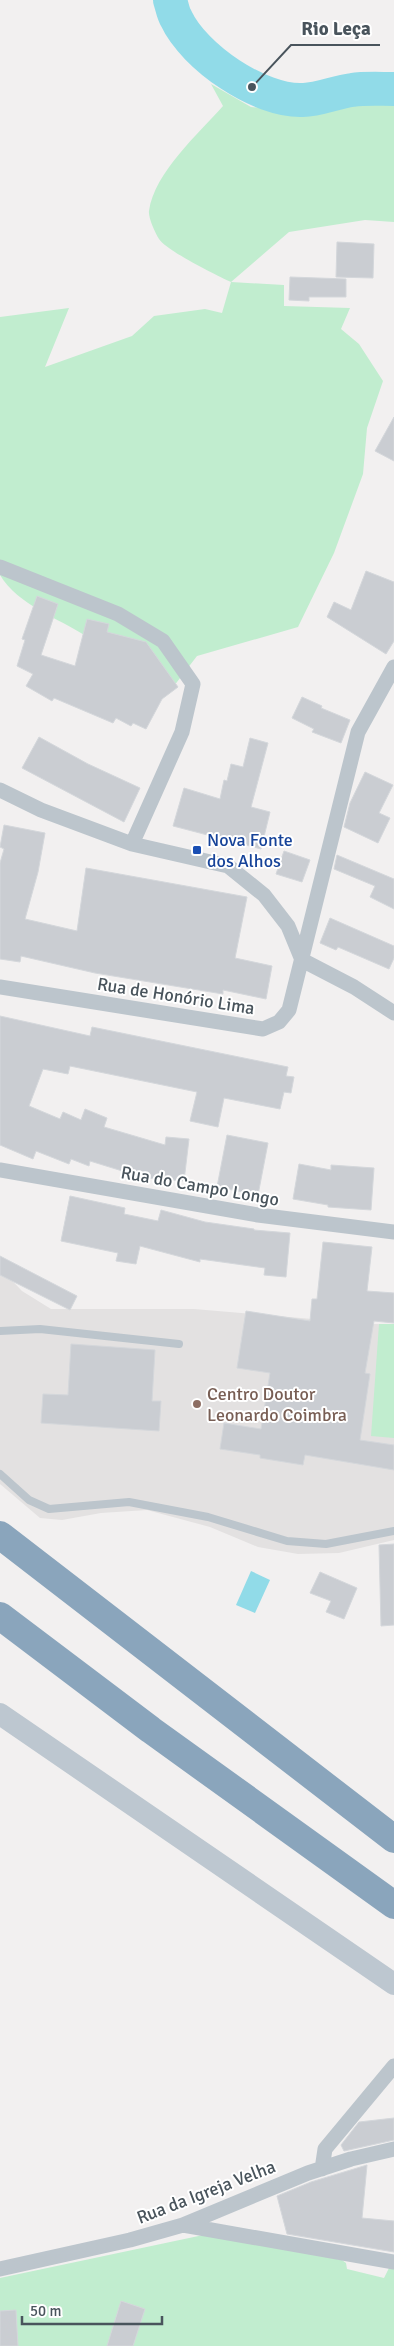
<svg xmlns="http://www.w3.org/2000/svg" width="394" height="2346" viewBox="0 0 394 2346" font-family="Signika,sans-serif">
  <style>
    .education { fill: #e3e1e1 }
    .green { fill: #c1edcf }
    .water { fill: #91dbe8 }
    .lines { fill: none; stroke-linecap: round; stroke-linejoin: round }
    .river { stroke: #91dbe8; stroke-width: 34 }
    .building { fill: #cacdd2; stroke: #d4d7db }
    .lane { stroke: #bcc5cc; stroke-width: 8 }
    .street { stroke: #bcc5cc; stroke-width: 15 }
    .secondary { stroke: #bdc7d0; stroke-width: 22 }
    .highway { stroke: #8aa5bc; stroke-width: 28 }
    .transit-dot { fill: #1a4fb4; stroke: #fff; stroke-width: 2 }
    .education-dot { fill: #8d6e63; stroke: #fff; stroke-width: 2 }
    .labels { text-anchor: middle; dominant-baseline: central; stroke-width: 4; stroke-linejoin: round; paint-order: stroke }
    .transit-label { font-size: 18px; fill: #164399; stroke: #fff; text-anchor: start }
    .street-label { font-size: 18px; fill: #49545c; stroke: #fff }
    .education-label { font-size: 18px; fill: #785e54; stroke: #fff; text-anchor: start }
    .leader { fill: none; stroke: #49545c; stroke-width: 2 }
    .callout-dot { fill: #49545c; stroke: #fff; stroke-width: 2 }
    .callout-label { font-size: 19px; text-anchor: middle; font-weight: bold; fill: #49545c; stroke: #fff; stroke-width: 4; stroke-linejoin: round; paint-order: stroke }
  </style>
  <rect width="100%" height="100%" fill="#f2f0f0"/>
  <!-- education -->
  <path class="education" d="M0 1268 22 1291 51 1309H194L371 1324H394V1540L339 1553 298 1554 258 1547 210 1527 147 1510 101 1513 62 1520 40 1518 0 1484Z"/>
  <!-- green -->
  <path class="green" d="M211 84 251 107 298 111 345 105 394 101V222L365 220 289 232 231 282 284 285V306L350 308 341 329 359 344 383 381 367 428 363 474 334 553 298 627 197 656 167 695C140 676 114 655 86 636 58 618 18 605 0 575V317L69 308 45 367 132 336 154 316 205 309 222 313 231 282C216 275 167 251 159 239 155 233 148 217 149 211 154 173 199 133 223 106Z
    M379 1324H394V1438L371 1436Z
    M208 2234 342 2260 346 2263 347 2269 384 2278 389 2268 394 2269V2346H0V2278Z"/>
  <!-- water -->
  <path class="water" d="M251 1571 270 1580 255 1613 236 1605Z"/>
  <g class="lines">
    <!-- river -->
    <path class="river" d="M170 0C172 6 173 13 176 18 194 57 260 102 303 100 319 100 336 92 352 90 365 88 380 89 394 89"/>
  </g>
  <!-- building -->
  <path class="building" d="M337 242 374 244 373 278 336 277Z
    M290 277 346 279V297H309V301L289 300Z
    M394 417V461L375 451Z
    M366 571 394 582V641L386 654 327 617 334 602 351 610Z
    M37 596 58 604 41 655 75 666 87 619 109 624 107 632 146 642 178 687 162 699 146 729 133 723 131 726 116 718 113 723 54 698 52 701 26 686 33 674 17 666 25 640 22 639Z
    M302 697 322 706 321 708 350 720 341 743 312 732 314 729 292 718Z
    M39 737 88 764 140 788 124 822 22 768Z
    M250 738 268 743 251 807 270 812 261 849 173 826 184 788 220 799 224 780 227 781 231 764 243 767Z
    M365 772 393 785 379 813 390 818 378 843 344 827 350 803Z
    M4 825 45 833 38 872 25 919 77 931 86 868 247 897 235 958 272 966 266 999 223 990V994L95 973 21 956 20 962 0 959V863L4 849 0 847Z
    M284 851 310 860 302 882 276 874Z
    M337 855 394 879V909L370 897 375 886 334 869Z
    M330 918 394 946V958L389 969 338 947 336 950 320 943Z
    M0 1016 90 1036 92 1027 288 1067 286 1076 294 1077 291 1093 284 1092 280 1109 224 1098 218 1127 190 1121 197 1092 70 1066 68 1074 43 1069 29 1106 60 1119 63 1112 81 1120 85 1109 107 1118 104 1127 165 1145 166 1137 189 1139 184 1181 145 1178 90 1161 89 1166 71 1159 69 1164 36 1151 33 1159 0 1145Z
    M227 1135 268 1143 258 1195 217 1187Z
    M299 1164 331 1170V1165L374 1168 371 1210 328 1207V1205L293 1199Z
    M70 1196 125 1208 124 1214 158 1221 161 1210 205 1222 254 1229V1230L290 1233 286 1277 264 1275 265 1268 200 1259V1262L140 1246 136 1264 116 1261 118 1253 61 1241Z
    M323 1242 372 1247 367 1291 394 1293V1323L374 1321 365 1373 370 1374 360 1440 394 1445V1470L305 1455 303 1465 260 1458V1455L220 1449 224 1423 261 1429 270 1373 237 1368 246 1311 310 1321 312 1299H317Z
    M0 1256 77 1296 70 1310 0 1275Z
    M71 1344 155 1350 152 1401H161L159 1431 41 1423 43 1394 68 1395Z
    M394 1544V1625L381 1626 379 1545Z
    M320 1572 357 1588 344 1619 326 1612 331 1601 310 1593Z
    M394 2118V2140L344 2151 341 2145 359 2122Z
    M367 2165 362 2218 394 2221V2252L287 2234 277 2196 311 2182Z
    M121 2301 145 2309 133 2346H107Z
    M16 2310 18 2346H0V2311Z"/>
  <g class="lines">
    <!-- lane -->
    <path class="lane" d="M0 1331 40 1329 179 1344
      M0 1474 29 1500 49 1509 129 1502 208 1517 287 1541 326 1544 394 1531"/>
    <!-- street -->
    <path class="street" d="M0 567 118 614 163 641 193 684 182 732 132 844
      M0 790 41 810 132 844 228 866 264 895 288 926 302 960 354 987 394 1013
      M0 987 263 1029 279 1022 289 1010 358 732 394 667
      M0 1170 258 1215 394 1232
      M322 2169 325 2149 394 2066
      M183 2225 394 2262
      M0 2269 130 2240 183 2225 308 2173 351 2159 394 2149"/>
    <!-- secondary -->
    <path class="secondary" d="M0 1714 394 1984"/>
    <!-- highway -->
    <path class="highway" d="M0 1535 394 1839
      M0 1616 151 1730 394 1905"/>
  </g>
  <!-- markers -->
  <rect class="transit-dot" x="192" y="845" width="10" height="10" rx="2.5"/>
  <circle class="education-dot" cx="197" cy="1404" r="5"/>
  <g class="labels">
    <!-- transit labels -->
    <g class="transit-label">
      <text x="207" y="840">Nova Fonte<tspan x="207" dy="21">dos Alhos</tspan></text>
    </g>
    <!-- street labels -->
    <g class="street-label">
      <text transform="translate(176 996) rotate(9)">Rua de Honório Lima</text>
      <text transform="translate(200 1186) rotate(10)">Rua do Campo Longo</text>
      <text transform="translate(206 2192) rotate(-21)">Rua da Igreja Velha</text>
    </g>
    <!-- education labels -->
    <g class="education-label">
      <text x="207" y="1394">Centro Doutor<tspan x="207" dy="21">Leonardo Coimbra</tspan></text>
    </g>
  </g>
  <!-- callouts -->
  <path class="leader" d="M252 87L291 45H380"/>
  <circle class="callout-dot" cx="252" cy="87" r="5"/>
  <g class="callout-label">
    <text x="336" y="35">Rio Leça</text>
  </g>
  <!-- scale -->
  <path d="M22 2316v8h140v-8" fill="none" stroke="#49545c" stroke-width="2.5"/>
  <text x="30" y="2316" font-size="15" fill="#49545c" stroke="#ffffff" stroke-width="4" paint-order="stroke">50 m</text>
</svg>
